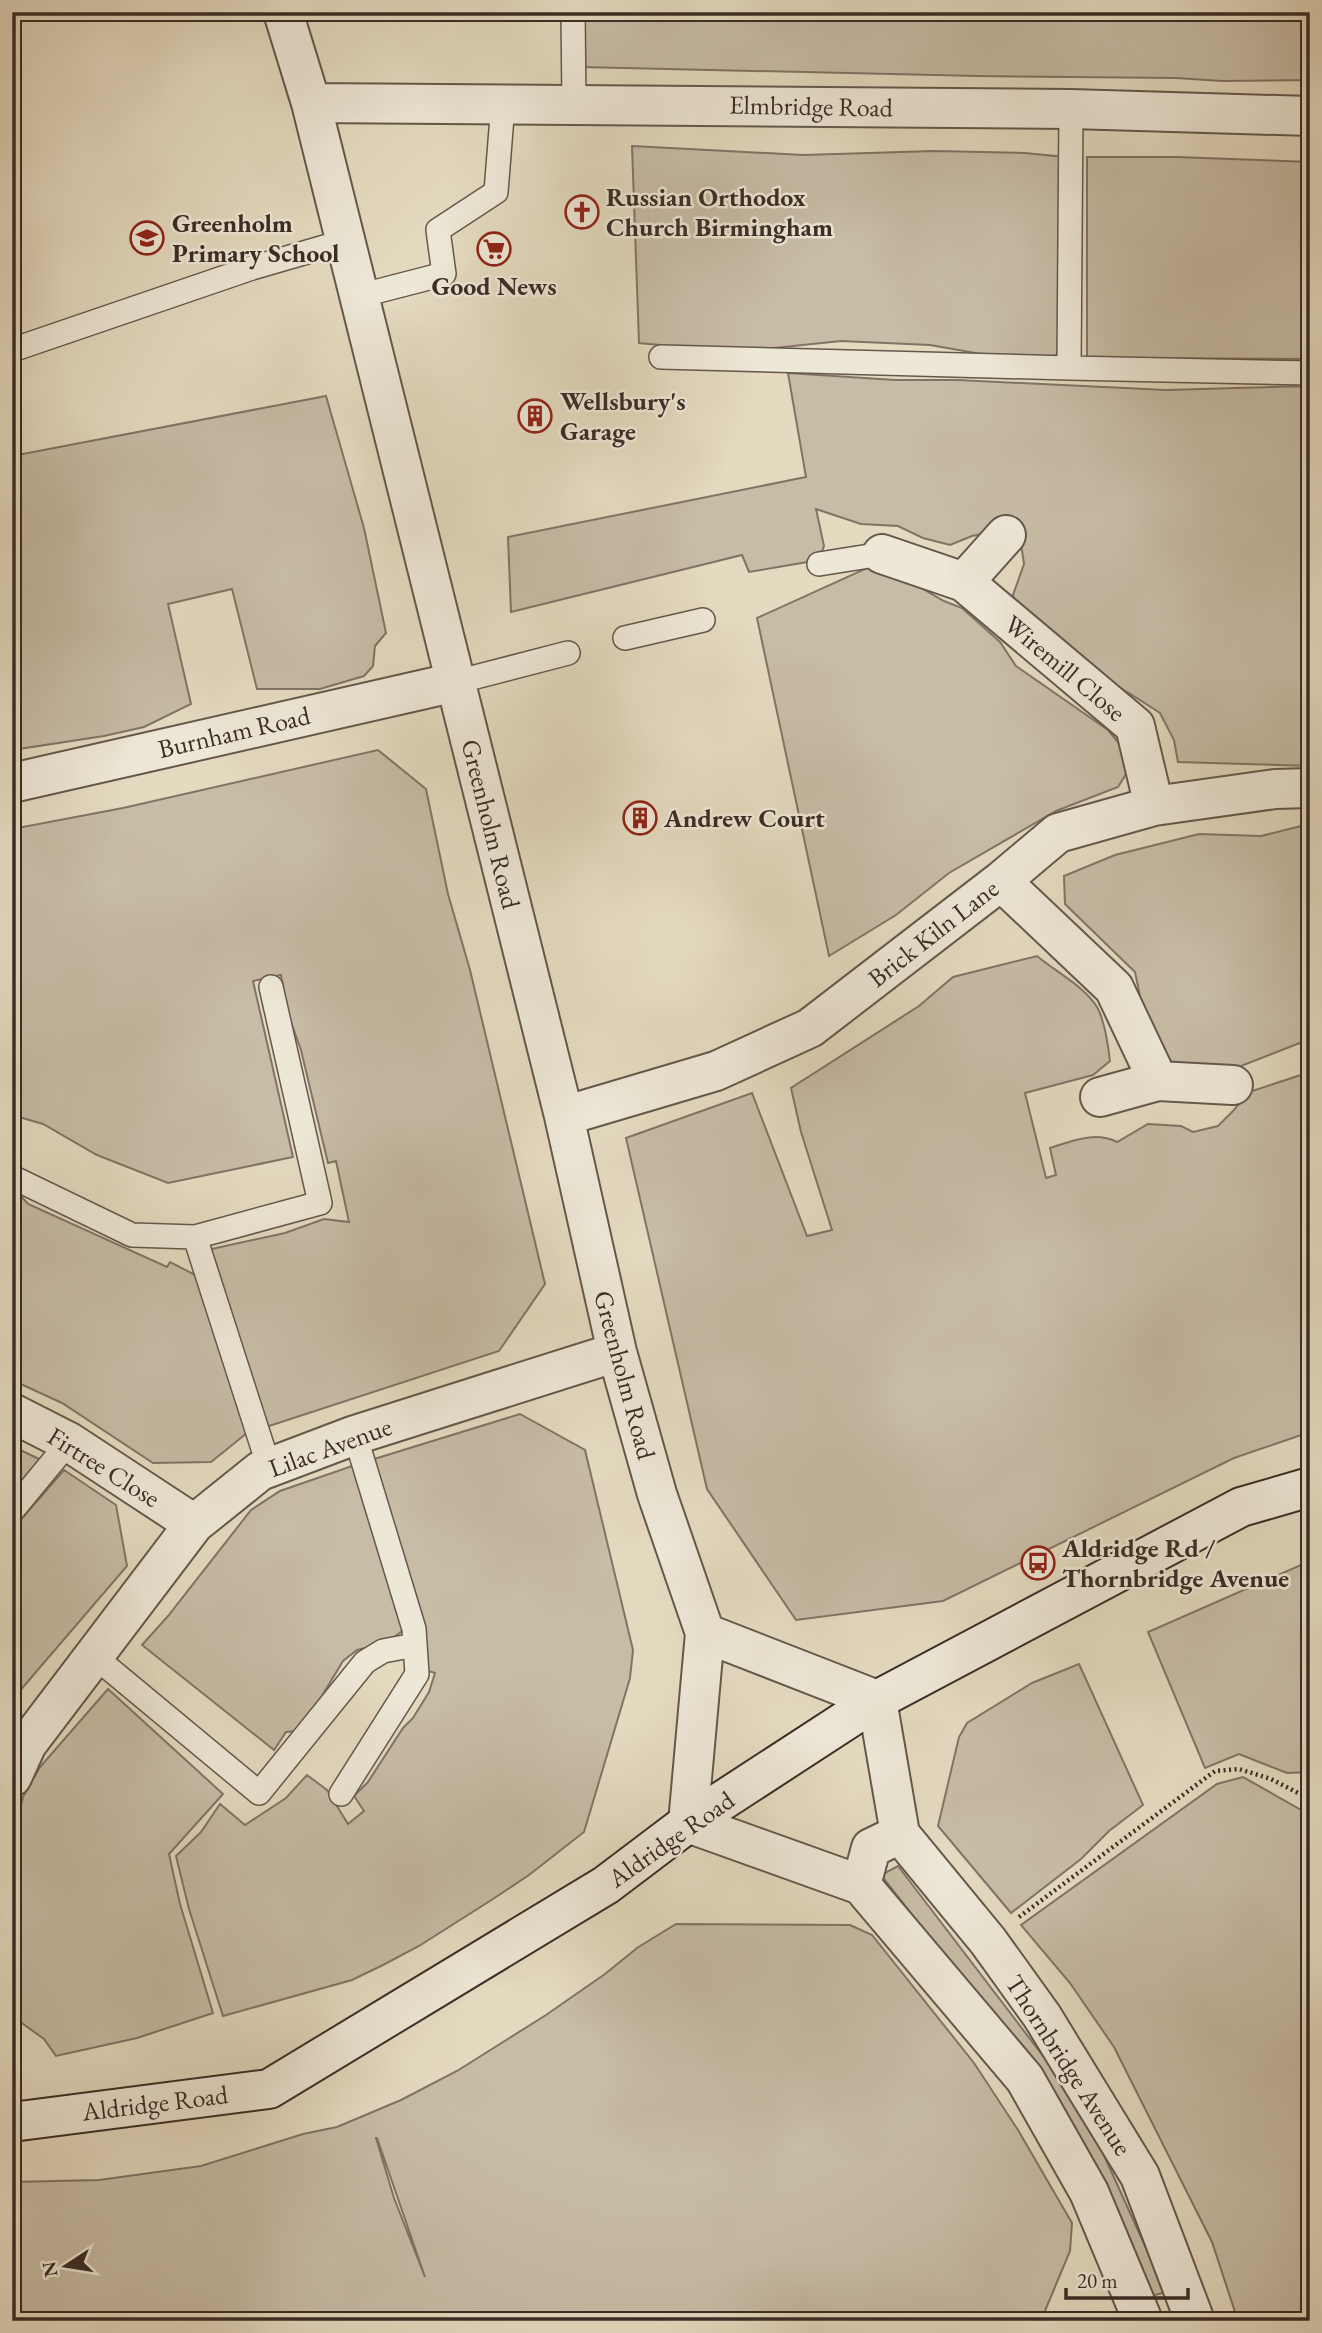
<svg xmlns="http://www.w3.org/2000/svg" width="1322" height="2333" viewBox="0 0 1322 2333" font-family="'EB Garamond',serif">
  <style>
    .green { fill: #c7bca6; stroke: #807466; stroke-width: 2; fill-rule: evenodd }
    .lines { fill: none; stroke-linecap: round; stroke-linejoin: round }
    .lane-casing { stroke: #64584c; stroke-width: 26 }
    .street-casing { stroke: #64584c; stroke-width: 42 }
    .secondary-casing { stroke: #3a2c26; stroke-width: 42 }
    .path { stroke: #3a2c26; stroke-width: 4.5; stroke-dasharray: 2 3.5; stroke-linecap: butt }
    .lane { stroke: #ede7d6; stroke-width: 23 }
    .street { stroke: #ede7d6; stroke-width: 38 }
    .secondary { stroke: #ede7d6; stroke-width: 38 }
    .labels { text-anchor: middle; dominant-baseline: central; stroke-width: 5; stroke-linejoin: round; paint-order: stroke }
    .street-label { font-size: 26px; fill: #3a2c26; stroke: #ede7d6 }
    .poi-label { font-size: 26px; font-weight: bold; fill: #3a2c26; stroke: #ede7d6; text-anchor: start }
  </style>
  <rect width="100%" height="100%" fill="#e4dac0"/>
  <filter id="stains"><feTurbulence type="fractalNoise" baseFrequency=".00286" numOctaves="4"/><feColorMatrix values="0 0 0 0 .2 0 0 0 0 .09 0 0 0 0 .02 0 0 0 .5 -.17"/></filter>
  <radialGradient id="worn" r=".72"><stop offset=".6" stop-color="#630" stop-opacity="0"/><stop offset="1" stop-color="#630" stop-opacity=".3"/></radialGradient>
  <!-- green -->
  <path class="green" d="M580 12H1310V80L1222 81 1176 78 978 76 580 67Z
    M632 146 803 155 934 151 1025 153 1065 157 1060 351 1049 361H1021L930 345 841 341 754 350H713L639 343Z
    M1087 157H1177L1310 162V359L1087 358Z
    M788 373 895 380H958L1166 390 1310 386V766L1178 762 1174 740 1160 713 1129 693 1090 673 1020 617 1013 595 1024 564 1021 544 1003 530 972 536 950 545 923 538 898 526 861 524 816 509 824 546 819 560 749 572 742 555 511 612 508 537 806 477Z
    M326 396 364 528 386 633 375 646 373 666 364 676 320 689H257L232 589 168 604 191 704 144 727 104 736 12 750V456Z
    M878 563 944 601 962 608 1000 642 1016 666 1108 730 1122 747 1128 771 1118 787 1056 811 949 873 896 915 829 956 757 618Z
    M378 750 426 789 448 894 470 970 545 1284 499 1351 263 1428 207 1250 285 1233 324 1219 349 1222 336 1161 328 1163 301 1050 288 1014 281 975 253 981 293 1157 168 1183 97 1155 43 1124 12 1115V829L123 808Z
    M1301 826H1310V1039L1231 1070 1208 1064 1177 1065 1157 1052 1144 1015 1135 972 1065 904 1064 876 1115 855 1199 834 1261 836Z
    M1037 956C1056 972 1084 986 1097 1007 1105 1021 1108 1044 1110 1061L1093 1075 1025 1093 1046 1178 1056 1175 1050 1148C1072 1141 1095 1131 1117 1142L1148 1124 1181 1126 1193 1132 1218 1126 1233 1111 1249 1092 1310 1072V1432L1234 1458 943 1601 796 1620 707 1489 626 1138 752 1093 807 1236 832 1230 801 1132 791 1088 919 1006 953 977Z
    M12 1190 18 1193 28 1204 167 1267 170 1262 201 1278 247 1433 211 1462 153 1463 62 1403 12 1380Z
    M520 1414 585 1450 633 1650 630 1678 584 1832 529 1875 493 1899 419 1946 383 1965 352 1980 223 2016 189 1909 176 1856 201 1832 220 1804 245 1825 286 1798 307 1775 327 1790 348 1824 364 1811 354 1796 368 1782 403 1728 413 1718 429 1692 435 1673 425 1670 371 1460Z
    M12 1446 41 1460 12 1501Z
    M355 1465 405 1629 386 1643 357 1650 343 1661 305 1724 297 1731 286 1732 274 1750 142 1645 168 1616 251 1510 280 1491Z
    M64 1470 116 1505 127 1566 12 1700V1530Z
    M1310 1561V1772L1287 1773 1239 1754 1205 1768 1148 1632Z
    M1079 1664 1143 1805 1109 1831 1081 1859 1011 1913 938 1826 959 1737 967 1723 1032 1683Z
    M108 1689 223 1794 169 1854 180 1904 213 2013 137 2038 56 2056 44 2039 12 2016V1910L17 1821 23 1797 40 1767Z
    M1243 1777 1310 1815V2321H1238L1212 2242 1114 2047 1070 1983 1021 1925 1217 1784Z
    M898 1866 1082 2107 1166 2292 1151 2296 1054 2095 881 1875Z
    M676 1924 850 1925 872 1935 974 2063 1018 2130 1072 2223 1070 2251 1042 2318 1038 2321H12V2182L99 2180 201 2166 303 2134 337 2127 401 2100 457 2071 546 2015 605 1974 637 1948ZM376 2138H377L425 2277 394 2198Z"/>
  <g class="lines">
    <defs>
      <path id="lane" d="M573 12 574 104
        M1071 109 1069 368 1310 373
        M359 296 444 274 438 230 496 192 503 104
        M12 350 252 268 345 241
        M661 357 1069 368
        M819 564 882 554
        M625 638 703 620
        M456 682 568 653
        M12 1177 132 1235 195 1237 320 1203 271 987
        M195 1237 269 1467
        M12 1511 69 1442
        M94 1656 259 1793 365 1662 383 1651 415 1645
        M341 1794 417 1674 414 1629 355 1435"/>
      <path id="street" d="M283 12 311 103 564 1116 617 1352 657 1494 705 1633 688 1823 861 1885 1025 2079 1089 2192 1143 2321
        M311 103 1071 109 1310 116
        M882 554 964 582 1135 726 1154 806
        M964 582 1006 535
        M12 783 456 682
        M1001 881 1114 988 1158 1081
        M1100 1097 1158 1081 1233 1085
        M564 1116 716 1071 810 1028 1001 881 1058 833 1154 806 1275 789 1310 788
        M12 1413 69 1442 194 1524
        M705 1633 877 1700 900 1834 988 1941 1042 2016 1140 2176 1195 2321
        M12 1777 27 1744 194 1524 260 1471 355 1435 617 1352
        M861 1885 871 1848 900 1834"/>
      <path id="secondary" d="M12 2122 269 2089 606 1885 688 1823 877 1700 1241 1507 1310 1487"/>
    </defs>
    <!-- lane casing -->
    <use href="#lane" class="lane-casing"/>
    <!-- street casing -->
    <use href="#street" class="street-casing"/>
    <!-- secondary casing -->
    <use href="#secondary" class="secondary-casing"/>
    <!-- path -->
    <path class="path" d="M1019 1917 1215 1771 1239 1769 1271 1779 1310 1799"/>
    <!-- lane -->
    <use href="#lane" class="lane"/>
    <!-- street -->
    <use href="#street" class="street"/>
    <!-- secondary -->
    <use href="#secondary" class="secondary"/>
  </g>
  <!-- icons -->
  <defs>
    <symbol id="church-ring" viewBox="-11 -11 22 22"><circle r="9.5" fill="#ede7d6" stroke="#8f2418" stroke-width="1.5"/><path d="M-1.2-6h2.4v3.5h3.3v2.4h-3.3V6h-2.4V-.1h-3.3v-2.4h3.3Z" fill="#8f2418"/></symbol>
    <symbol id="school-ring" viewBox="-11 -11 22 22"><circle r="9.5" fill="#ede7d6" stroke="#8f2418" stroke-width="1.5"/><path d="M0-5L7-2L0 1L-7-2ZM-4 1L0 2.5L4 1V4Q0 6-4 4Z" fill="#8f2418"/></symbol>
    <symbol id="supermarket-ring" viewBox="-11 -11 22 22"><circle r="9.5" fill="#ede7d6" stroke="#8f2418" stroke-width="1.5"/><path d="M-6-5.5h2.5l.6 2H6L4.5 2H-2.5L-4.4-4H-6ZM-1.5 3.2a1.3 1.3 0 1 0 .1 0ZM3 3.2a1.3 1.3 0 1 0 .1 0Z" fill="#8f2418"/></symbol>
    <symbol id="building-ring" viewBox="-11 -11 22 22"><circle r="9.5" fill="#ede7d6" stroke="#8f2418" stroke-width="1.5"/><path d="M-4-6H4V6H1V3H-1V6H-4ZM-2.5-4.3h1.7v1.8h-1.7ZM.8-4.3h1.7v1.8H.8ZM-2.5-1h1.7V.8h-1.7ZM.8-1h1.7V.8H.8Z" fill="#8f2418"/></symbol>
    <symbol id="bus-ring" viewBox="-11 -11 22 22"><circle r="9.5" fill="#ede7d6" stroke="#8f2418" stroke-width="1.5"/><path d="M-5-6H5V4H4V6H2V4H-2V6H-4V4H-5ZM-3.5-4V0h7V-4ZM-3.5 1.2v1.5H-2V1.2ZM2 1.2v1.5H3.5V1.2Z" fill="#8f2418"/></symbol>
  </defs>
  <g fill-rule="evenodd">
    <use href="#church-ring" x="563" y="193" width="38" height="38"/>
    <use href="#school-ring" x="128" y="219" width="38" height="38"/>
    <use href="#supermarket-ring" x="475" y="230" width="38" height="38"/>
    <use href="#building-ring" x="516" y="397" width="38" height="38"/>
    <use href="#building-ring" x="621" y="799" width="38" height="38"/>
    <use href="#bus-ring" x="1019" y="1544" width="38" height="38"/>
  </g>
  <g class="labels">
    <!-- street labels -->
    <g class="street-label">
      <text transform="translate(811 106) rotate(1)">Elmbridge Road</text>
      <text transform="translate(1065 668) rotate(40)">Wiremill Close</text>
      <text transform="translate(234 732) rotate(-13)">Burnham Road</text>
      <text transform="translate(491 824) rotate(76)">Greenholm Road</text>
      <text transform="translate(933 933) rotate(-38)">Brick Kiln Lane</text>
      <text transform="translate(625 1375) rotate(75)">Greenholm Road</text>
      <text transform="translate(330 1447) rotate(-20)">Lilac Avenue</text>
      <text transform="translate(104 1467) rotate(32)">Firtree Close</text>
      <text transform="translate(671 1839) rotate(-35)">Aldridge Road</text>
      <text transform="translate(1069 2065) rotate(57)">Thornbridge Avenue</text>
      <text transform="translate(155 2103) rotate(-7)">Aldridge Road</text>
    </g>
    <!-- poi labels -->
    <g class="poi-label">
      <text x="606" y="197">Russian Orthodox<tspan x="606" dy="30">Church Birmingham</tspan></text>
      <text x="172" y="223">Greenholm<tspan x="172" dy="30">Primary School</tspan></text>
      <text x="494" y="286" text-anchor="middle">Good News</text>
      <text x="560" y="401">Wellsbury's<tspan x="560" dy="30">Garage</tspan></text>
      <text x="664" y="818">Andrew Court</text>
      <text x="1062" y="1548">Aldridge Rd /<tspan x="1062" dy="30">Thornbridge Avenue</tspan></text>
    </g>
  </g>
  <!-- margin -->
  <rect width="1322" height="2333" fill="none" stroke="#e4dac0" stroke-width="42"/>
  <rect x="14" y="14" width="1294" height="2305" fill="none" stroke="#3a2c26" stroke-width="3.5"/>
  <rect x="21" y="21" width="1280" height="2291" fill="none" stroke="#3a2c26" stroke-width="2"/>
  <!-- north arrow -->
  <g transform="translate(66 2266) rotate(258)" stroke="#ede7d6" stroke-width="5" paint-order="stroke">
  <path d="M0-5L12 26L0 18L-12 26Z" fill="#3a2c26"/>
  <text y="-10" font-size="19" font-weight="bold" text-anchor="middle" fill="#3a2c26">N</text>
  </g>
  <!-- scale -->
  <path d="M1066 2288v10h122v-10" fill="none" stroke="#3a2c26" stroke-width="3.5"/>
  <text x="1077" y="2288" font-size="21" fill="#3a2c26" stroke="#ede7d6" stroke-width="5" paint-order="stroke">20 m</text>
  <rect width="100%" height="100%" filter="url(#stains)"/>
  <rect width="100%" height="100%" fill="url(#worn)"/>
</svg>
